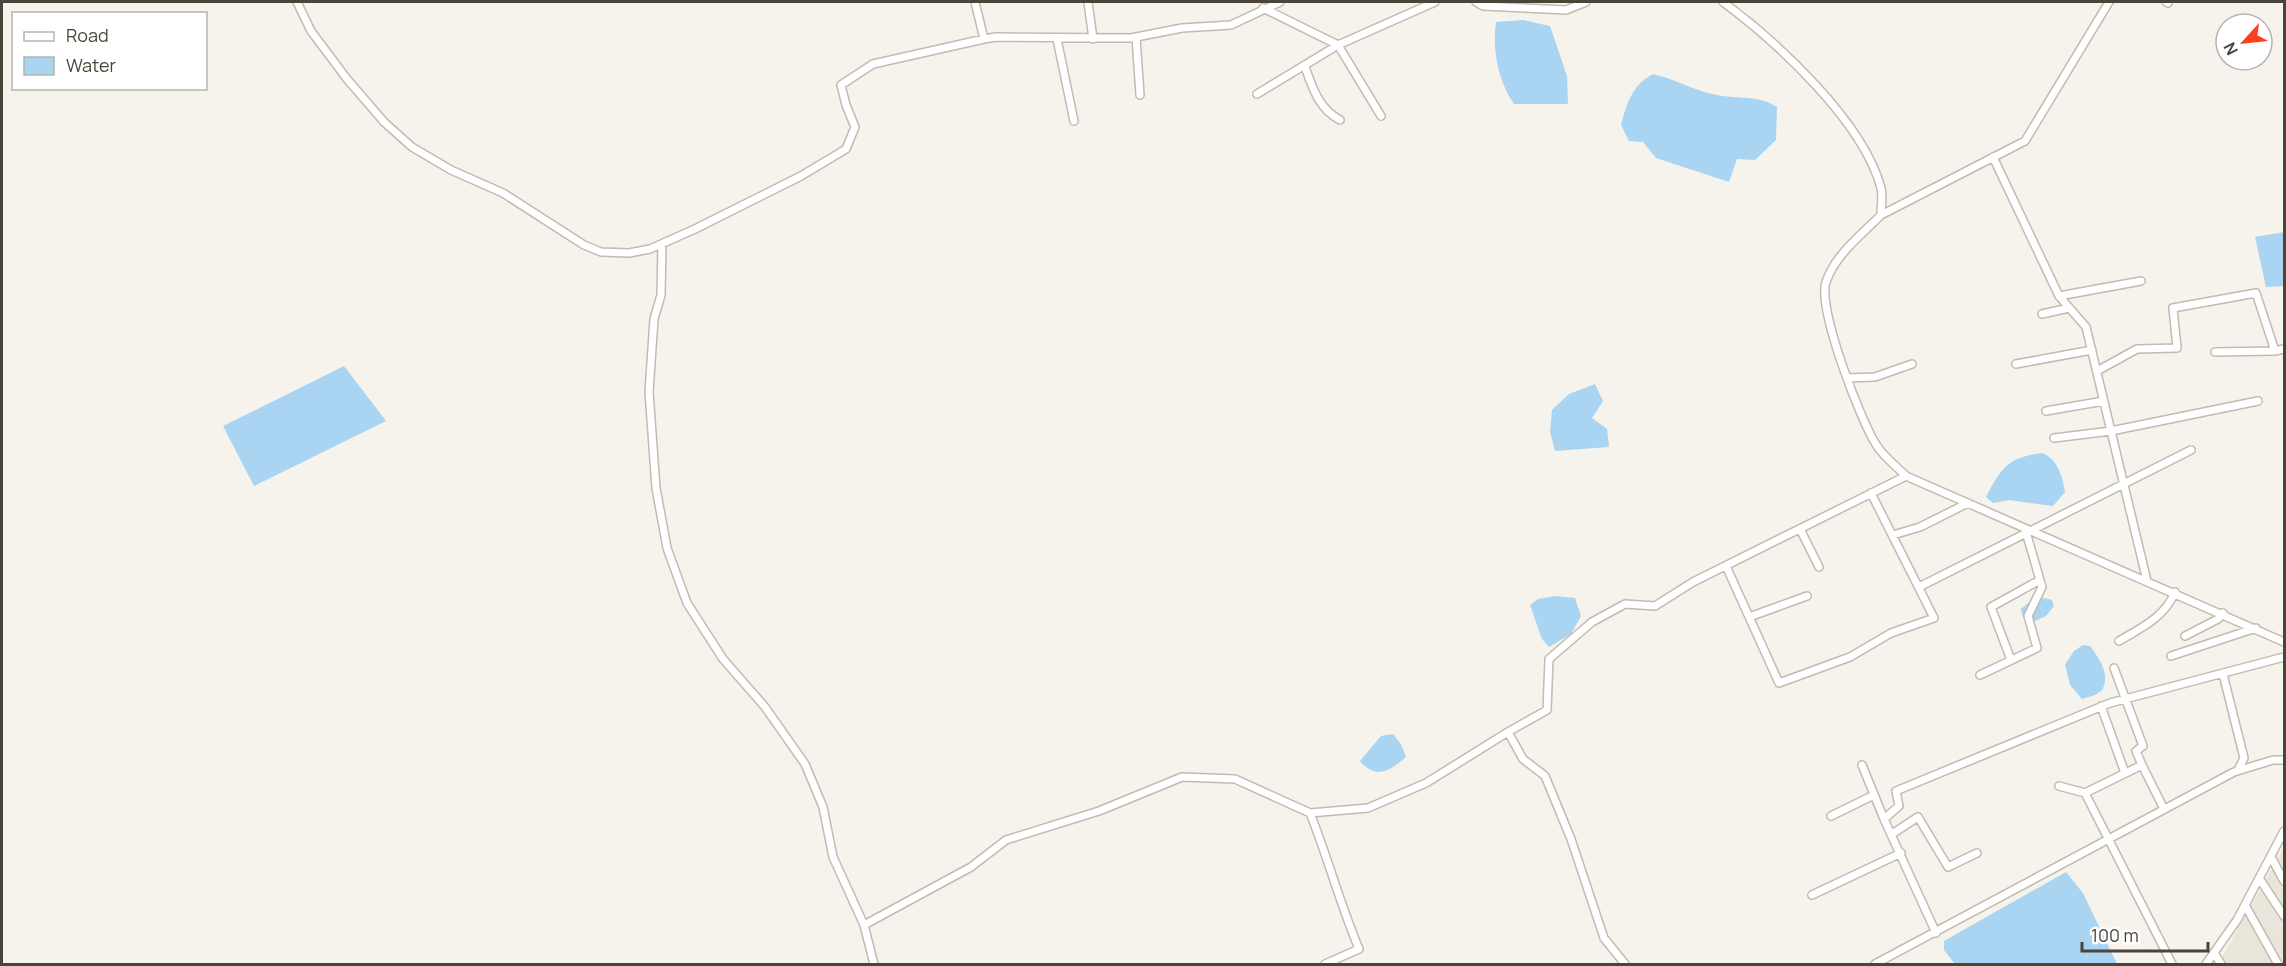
<svg xmlns="http://www.w3.org/2000/svg" width="2286" height="966" viewBox="0 0 2286 966" font-family="Manrope,sans-serif">
  <style>
    .residential { fill: #eae5da }
    .water { fill: #a9d4f2 }
    .lines { fill: none; stroke-linecap: round; stroke-linejoin: round }
    .minor-casing { stroke: #c2bbae; stroke-width: 10 }
    .minor { stroke: #fff; stroke-width: 7 }
  </style>
  <rect width="100%" height="100%" fill="#f6f3ec"/>
  <!-- residential -->
  <path class="residential" d="M2284 847V964H2218Z"/>
  <!-- water -->
  <path class="water" d="M1523 20 1550 26 1567 76 1568 104H1514C1498 81 1492 49 1496 22Z
    M1653 74C1675 79 1695 91 1717 95 1738 99 1759 95 1777 107L1776 140 1755 160 1737 159 1729 182 1656 158 1643 142 1629 141 1621 125C1627 103 1632 85 1653 74Z
    M2284 232V286L2266 287 2255 237Z
    M344 366 386 421 254 486 223 426Z
    M1595 384 1603 401 1592 418 1607 429 1609 447 1555 451 1550 432 1552 410 1569 394Z
    M2042 453C2057 458 2063 477 2065 492L2053 506 2009 500 1993 503 1986 497C2001 468 2008 457 2042 453Z
    M1555 596 1575 598 1581 616 1571 634 1549 647 1542 639 1530 605 1538 599Z
    M2045 598 2052 600 2054 606 2046 616 2030 623 2028 617 2022 615 2021 609 2033 599Z
    M2083 645 2090 646C2099 658 2111 675 2102 690L2095 695 2082 699 2070 685 2065 665 2074 651Z
    M1393 734 1401 744 1406 757C1390 771 1376 780 1360 761L1381 736Z
    M2066 872 2083 893 2117 964H1955L1944 950V941Z"/>
  <g class="lines">
    <defs>
      <path id="minor" d="M297 2 311 31 347 79 384 122 412 147 451 170 503 193 584 245 601 252 629 253 650 249 695 229 801 176 846 149 855 127 846 105 841 85 873 64 984 39 996 37 1131 38 1182 28 1231 25 1280 2
        M975 2 984 39
        M1088 2 1093 39
        M1476 2 1483 6 1566 10 1586 2
        M1723 2C1777 42 1863 121 1881 188 1883 196 1881 207 1881 215 1861 235 1835 255 1826 282 1817 308 1861 422 1877 446 1884 457 1896 466 1906 476L2284 642
        M2166 2 2168 3
        M1263 8 1338 45 1381 116
        M1136 37 1140 95
        M1057 39 1074 121
        M1305 67C1313 89 1319 109 1340 120
        M1257 94 1338 45 1435 2
        M1993 157 2059 296 2086 327 2147 581
        M1881 215 2025 141 2109 2
        M662 245 661 295 654 319 649 392 656 488 667 548 687 603 723 659 765 707 805 764 823 807 833 857 864 925 971 867 1006 840 1099 811 1182 777 1235 779 1310 813
        M2059 296 2141 281
        M2042 314 2069 308
        M2275 351 2284 349
        M2016 364 2092 350
        M2097 371 2137 349 2177 348 2173 308 2256 293 2275 351 2215 352
        M1847 378 1875 377 1912 364
        M2046 411 2104 401
        M2054 438 2111 431 2258 401
        M1800 529 1819 567
        M1893 535 1920 527 1968 503
        M1726 566 1779 683 1850 657 1891 633 1934 618 1871 493
        M1919 587 2191 450
        M1752 616 1807 596
        M2185 636 2218 619 2223 613
        M2119 641C2141 628 2165 617 2175 592
        M2171 656 2256 628
        M2011 660 1991 607 2040 580
        M2114 668 2143 746 2136 751 2142 765
        M2223 674 2244 758 2238 770
        M1980 675 2037 648 2028 616 2042 587 2026 532
        M2101 706 2125 773
        M1508 732 1547 710 1549 659 1592 622 1625 604 1655 606 1693 582 1906 476
        M1862 765 1884 819
        M2059 786 2085 793 2172 964
        M2085 793 2142 765 2164 809
        M1831 816 1874 795
        M1892 834 1918 817 1948 867 1977 853
        M2271 857 2284 881
        M2259 878 2284 916
        M1812 895 1901 853
        M2245 905 2278 964
        M864 925 874 964
        M1936 933 1884 819 1899 806 1896 791 2110 703 2284 657
        M2214 953 2221 964
        M1325 964 1359 949C1340 904 1328 858 1310 813L1368 808 1426 783 1508 732 1523 759 1545 776 1571 839 1604 938 1625 964
        M1875 964 2234 772 2273 760H2284
        M2206 964 2237 920 2284 831"/>
    </defs>
    <!-- minor casing -->
    <use href="#minor" class="minor-casing"/>
    <!-- minor -->
    <use href="#minor" class="minor"/>
  </g>
  <!-- border -->
  <rect width="2286" height="966" fill="none" stroke="#4b4439" stroke-width="6"/>
  <!-- legend -->
  <rect x="12" y="12" width="195" height="78" fill="#ffffff" stroke="#b7b4b0" stroke-width="1.5"/>
  <rect x="24" y="32" width="30" height="9" fill="#ffffff" stroke="#b7b4b0" stroke-width="1.5"/>
  <text x="66" y="42" font-size="18" fill="#4b4439">Road</text>
  <rect x="24" y="57" width="30" height="18" fill="#a9d4f2" stroke="#b7b4b0" stroke-width="1.5"/>
  <text x="66" y="72" font-size="18" fill="#4b4439">Water</text>
  <!-- north arrow -->
  <g transform="translate(2244 42) rotate(243)"><circle r="28" fill="#ffffff" stroke="#b7b4b0" stroke-width="1.5"/>
  <path d="M0-4.5L10 22L0 15L-10 22Z" fill="#fc3f1d"/>
  <text y="-9" font-size="16" font-weight="bold" text-anchor="middle" fill="#4b4439">N</text>
  </g>
  <!-- scale -->
  <path d="M2082 942v9h126v-9" fill="none" stroke="#4b4439" stroke-width="3"/>
  <text x="2091" y="942" font-size="18" fill="#4b4439" stroke="#ffffff" stroke-width="4.5" paint-order="stroke">100 m</text>
</svg>
